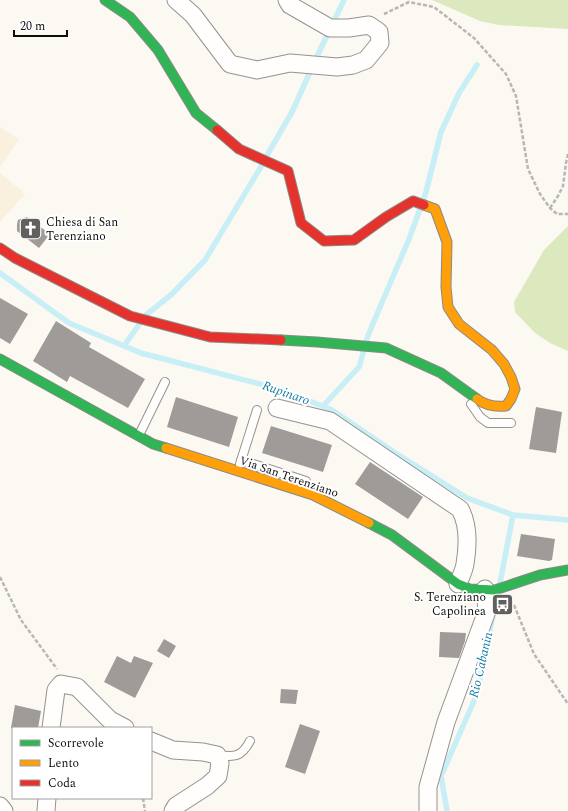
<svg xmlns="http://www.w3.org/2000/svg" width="568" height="811" viewBox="0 0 568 811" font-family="Spectral,serif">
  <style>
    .farmland { fill: #f9f1de }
    .forest { fill: #dce9bf }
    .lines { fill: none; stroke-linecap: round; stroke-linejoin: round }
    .stream { stroke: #c8eef6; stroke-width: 5.5 }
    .building { fill: #9f9b98 }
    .lane-casing { stroke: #959391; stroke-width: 10 }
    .street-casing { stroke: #959391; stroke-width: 19 }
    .fast-casing { stroke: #8c8a87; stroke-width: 11 }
    .slow-casing { stroke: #8c8a87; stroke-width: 11 }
    .jam-casing { stroke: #8c8a87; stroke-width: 11 }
    .path { stroke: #b8b7b6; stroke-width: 2.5; stroke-dasharray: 4 2; stroke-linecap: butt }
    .lane { stroke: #fffefd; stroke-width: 8 }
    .street { stroke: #fffefd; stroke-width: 17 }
    .fast { stroke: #30b455; stroke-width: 9 }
    .slow { stroke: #ff9f0a; stroke-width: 9 }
    .jam { stroke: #e5322d; stroke-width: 9 }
    .labels { text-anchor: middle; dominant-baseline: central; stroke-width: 4; stroke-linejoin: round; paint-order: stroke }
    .poi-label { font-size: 12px; fill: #0e0e0e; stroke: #fff; text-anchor: start }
    .street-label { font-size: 12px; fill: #0e0e0e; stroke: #fff }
    .water-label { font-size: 13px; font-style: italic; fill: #127da5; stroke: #fff }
  </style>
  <rect width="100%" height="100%" fill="#fcf8f2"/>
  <!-- farmland -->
  <path class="farmland" d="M0 127 19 139 0 167Z
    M0 173 25 194 0 222Z"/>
  <!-- forest -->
  <path class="forest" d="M432 0H568V29L499 25 480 21Z
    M568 226V351L550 343 535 333 515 312 514 302 544 250Z"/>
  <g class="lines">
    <!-- stream -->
    <path class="stream" d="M266 157 292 112 320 50 344 0
      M423 201 426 192 441 132 459 93 477 65
      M0 273 69 323 141 353 279 389 332 410 394 452 467 498 513 515 568 520
      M146 315 172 294 205 260 262 165
      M366 342 369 333 409 239 420 209
      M124 346 140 323
      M323 406 359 367 364 350
      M500 583 513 515
      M447 811 441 776 477 694 497 595"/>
  </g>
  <!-- building -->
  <path class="building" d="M27 217 50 234 39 248 17 231V224L18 220Z
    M0 298 28 314 10 344 0 338Z
    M56 321 91 343 89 347 145 379 128 408 70 376 67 382 33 361Z
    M176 397 238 417 229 447 167 427Z
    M536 407 562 412 556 453 529 449Z
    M271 426 332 445 323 472 262 453Z
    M370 462 423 497 408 519 355 484Z
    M521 534 555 539 552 560 549 561 517 556Z
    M440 632 466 633 465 641 459 658 439 657Z
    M164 639 176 646 169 658 157 651Z
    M117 656 131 663 134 656 153 663 135 698 104 682Z
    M281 689 298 690 296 704 280 703Z
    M15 705 41 711 38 728H11Z
    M300 724 320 731 305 774 285 767Z"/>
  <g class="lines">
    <defs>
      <path id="lane" d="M471 404 480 417 488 423H511
        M139 435 165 382
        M241 460 306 481
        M240 464 257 410
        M217 755C234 757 241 758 250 741"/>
      <path id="street" d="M176 0 193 15 230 64 257 70 290 63 337 67 353 65 366 60 380 43 379 32 369 25 349 28H330L290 5 287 0
        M277 408 330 421 460 509C469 525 468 546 465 564 464 571 460 578 458 584
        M51 728 56 690 61 684 77 687 110 720 125 728
        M151 741 173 750 203 752 217 755 220 763 218 776 207 786 176 806 173 811
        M0 806 4 811
        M46 811 47 798
        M428 811V787L446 722 487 611 485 589"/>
      <path id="fast" d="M105 0 130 17 158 50 196 113 217 130
        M281 340 317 342 386 348 441 373 477 399
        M0 359 153 444 166 448
        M369 523 392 535 458 584 470 589 495 590 540 575 568 570"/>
      <path id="slow" d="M424 205 435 209 447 242 446 287 448 307 459 324 492 350 504 364 511 377 515 389 511 399 506 406C495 407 486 406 477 399
        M166 448 313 495 369 523"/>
      <path id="jam" d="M217 130 239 149 288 171 301 223 324 241 354 240 386 217 413 201 424 205
        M0 248 15 258 130 316 210 337 281 340"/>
    </defs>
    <!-- lane casing -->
    <use href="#lane" class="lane-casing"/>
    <!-- street casing -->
    <use href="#street" class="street-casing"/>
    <!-- fast casing -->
    <use href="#fast" class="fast-casing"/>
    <!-- slow casing -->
    <use href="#slow" class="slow-casing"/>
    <!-- jam casing -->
    <use href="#jam" class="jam-casing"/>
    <!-- path -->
    <path class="path" d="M384 14 409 2 434 7 474 38 506 74 516 96 528 169 540 194 550 208 557 214H568
      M550 208 558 196 563 186 566 163 568 154
      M0 577 21 620 57 669
      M514 605 534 654 568 704
      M143 798 145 811"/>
    <!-- lane -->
    <use href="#lane" class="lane"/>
    <!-- street -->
    <use href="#street" class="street"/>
    <!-- fast -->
    <use href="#fast" class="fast"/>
    <!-- slow -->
    <use href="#slow" class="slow"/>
    <!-- jam -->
    <use href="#jam" class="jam"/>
  </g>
  <!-- icons -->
  <defs>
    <symbol id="church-square" viewBox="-11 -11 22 22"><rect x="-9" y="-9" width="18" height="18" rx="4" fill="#61605e" stroke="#fff"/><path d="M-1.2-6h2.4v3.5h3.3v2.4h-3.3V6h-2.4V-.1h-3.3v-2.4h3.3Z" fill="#fff"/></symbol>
    <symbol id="bus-square" viewBox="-11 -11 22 22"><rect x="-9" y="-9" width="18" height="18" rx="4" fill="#61605e" stroke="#fff"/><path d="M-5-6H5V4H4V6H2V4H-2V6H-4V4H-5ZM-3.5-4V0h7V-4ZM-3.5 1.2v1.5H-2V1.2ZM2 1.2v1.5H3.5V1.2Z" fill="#fff"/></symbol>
  </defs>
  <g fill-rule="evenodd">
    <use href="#church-square" x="18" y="216" width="25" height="25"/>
    <use href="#bus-square" x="490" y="592" width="25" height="25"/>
  </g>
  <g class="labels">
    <!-- poi labels -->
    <g class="poi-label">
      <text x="46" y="222">Chiesa di San<tspan x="46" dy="14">Terenziano</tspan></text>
      <text x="486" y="597" text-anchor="end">S. Terenziano<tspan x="486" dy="14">Capolinea</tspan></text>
    </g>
    <!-- street labels -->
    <g class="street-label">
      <text transform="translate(289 477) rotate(19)">Via San Terenziano</text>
    </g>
    <!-- water labels -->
    <g class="water-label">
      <text transform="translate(286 393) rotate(19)">Rupinaro</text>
      <text transform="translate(481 665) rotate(-77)">Rio Cabanin</text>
    </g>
  </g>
  <!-- legend -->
  <rect x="12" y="727" width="140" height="72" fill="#ffffff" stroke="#9f9f9f"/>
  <rect x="20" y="740" width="20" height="6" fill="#30b455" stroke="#9f9f9f"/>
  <text x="48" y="747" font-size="12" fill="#0e0e0e">Scorrevole</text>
  <rect x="20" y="760" width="20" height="6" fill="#ff9f0a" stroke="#9f9f9f"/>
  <text x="48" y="767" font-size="12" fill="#0e0e0e">Lento</text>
  <rect x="20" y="780" width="20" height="6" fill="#e5322d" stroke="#9f9f9f"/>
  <text x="48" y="787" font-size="12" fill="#0e0e0e">Coda</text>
  <!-- scale -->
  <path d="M14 30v6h53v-6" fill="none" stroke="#0e0e0e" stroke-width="2"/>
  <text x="20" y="30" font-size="12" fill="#0e0e0e" stroke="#ffffff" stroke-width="3" paint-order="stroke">20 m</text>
</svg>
